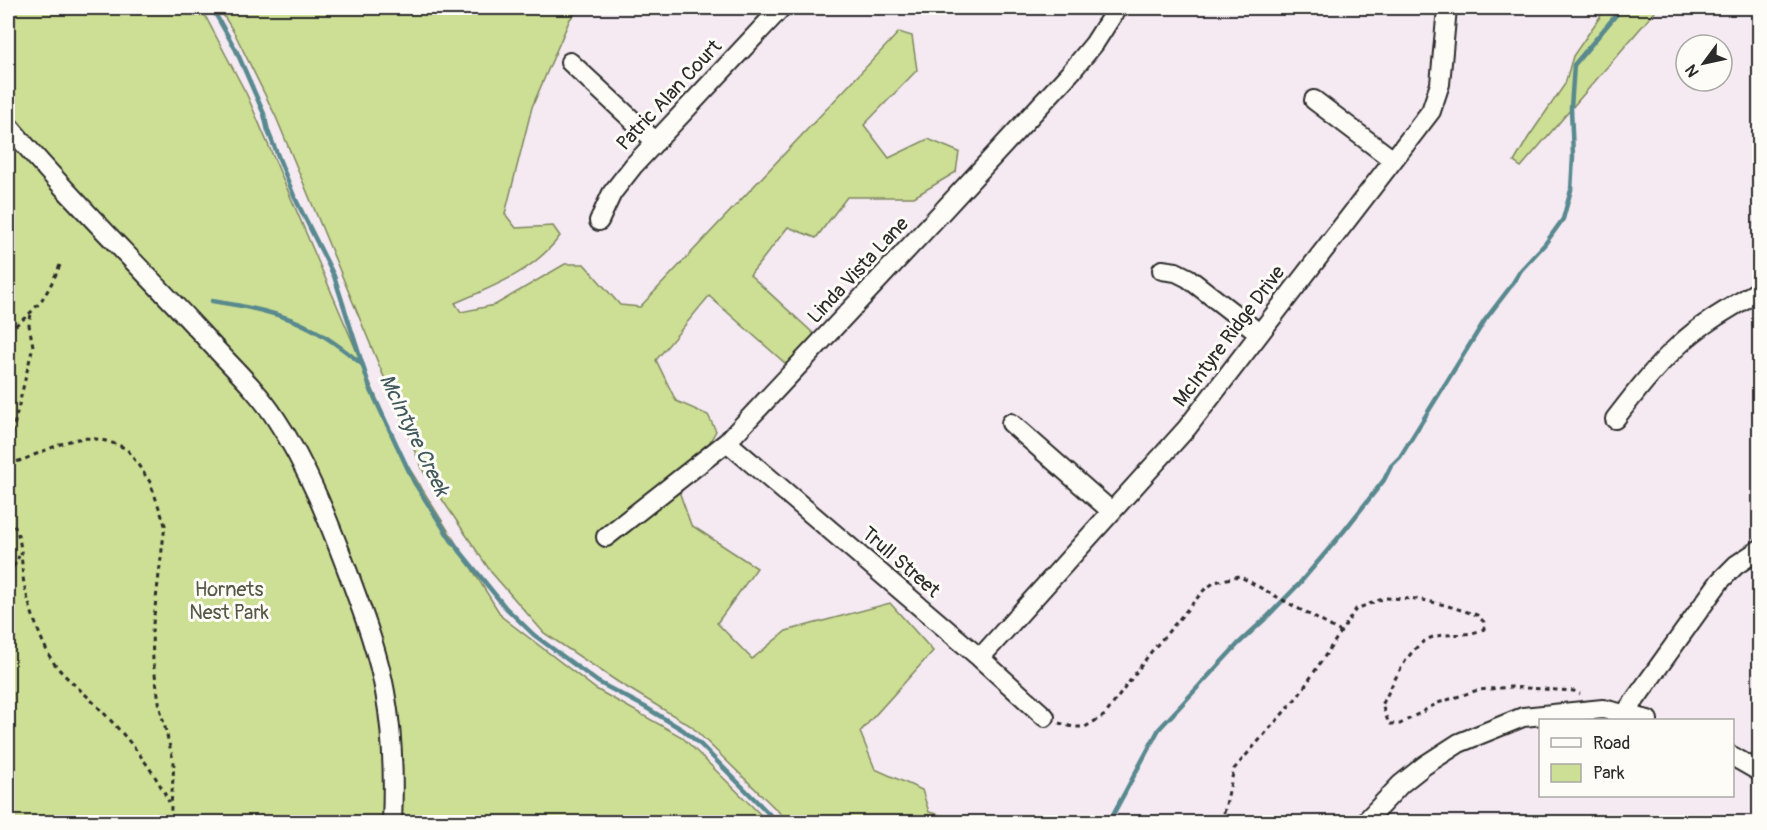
<svg xmlns="http://www.w3.org/2000/svg" width="1767" height="830" viewBox="0 0 1767 830" font-family="Pangolin,sans-serif">
  <style>
    .green { fill: #cddf94; stroke: #7c8560; stroke-width: 1.5 }
    .lines { fill: none; stroke-linecap: round; stroke-linejoin: round }
    .stream { stroke: #59898f; stroke-width: 4.5 }
    .minor-casing { stroke: #2b2b2b; stroke-width: 22 }
    .path { stroke: #2b2b2b; stroke-width: 3; stroke-dasharray: 4.5 4.5; stroke-linecap: butt }
    .minor { stroke: #fdfcf7; stroke-width: 18 }
    .labels { text-anchor: middle; dominant-baseline: central; stroke-width: 6; stroke-linejoin: round; paint-order: stroke }
    .street-label { font-size: 20px; fill: #2b2b2b; stroke: #fdfcf7 }
    .park-label { font-size: 20px; fill: #545845; stroke: #fdfcf7 }
    .water-label { font-size: 21px; font-style: italic; fill: #425a5d; stroke: #fdfcf7 }
  </style>
  <rect width="100%" height="100%" fill="#f5e9f2"/>
  <filter id="ink" filterUnits="userSpaceOnUse"><feTurbulence type="fractalNoise" baseFrequency=".0167" numOctaves="2"/><feDisplacementMap in="SourceGraphic" scale="12" xChannelSelector="R" yChannelSelector="G"/><feConvolveMatrix kernelMatrix="1 2 1 2 8 2 1 2 1" color-interpolation-filters="sRGB"/></filter>
  <g filter="url(#ink)">
    <!-- green -->
    <path class="green" d="M8 8H201L247 95 401 455 502 617 596 689 682 737 768 822H8Z
      M219 8H580L570 19 532 107 505 214 516 228 553 226 560 236C534 271 495 286 455 303L461 312 495 305 565 264H584L620 305 640 307 899 32 912 36 917 70 864 125 889 158 928 139 959 152 956 172 914 197H847L816 238 788 227 750 275 814 334 786 364 709 296 656 360 676 401 708 415 716 431 680 494 691 525 757 568 717 623 752 659 786 631 890 603 933 651 860 732 875 769 922 790 929 812 965 822H789L691 726 618 682 544 633 491 572 423 471 276 117 235 34Z
      M1606 8H1658L1521 167 1514 162 1528 138 1565 84 1573 56Z"/>
    <g class="lines">
      <!-- stream -->
      <path class="stream" d="M212 8 236 50 264 114 268 131 294 196 334 276 370 388 414 482 451 540 505 607 534 635 598 682 645 707 683 730 701 745 777 822
        M212 301C240 305 285 314 310 328 329 338 346 351 363 365
        M1109 822 1159 729 1238 644 1266 618 1299 584 1344 531 1384 480 1391 466 1400 457 1485 320 1511 286 1521 270 1545 244 1563 219 1571 190 1573 156 1571 108 1574 65 1616 15 1618 8"/>
      <defs>
        <path id="minor" d="M570 62 656 142
          M1314 100 1393 160
          M8 125C69 198 138 264 202 334 227 362 256 388 276 419 308 467 329 522 349 575 363 613 378 652 385 692 393 735 394 778 392 822
          M599 221 612 193 634 165 781 8
          M1162 270 1176 272 1188 278 1259 333
          M1615 419C1635 393 1655 367 1679 345 1702 323 1732 307 1760 290
          M1011 423 1111 511
          M727 442 980 658 1045 717
          M606 537 727 442 928 227 1070 73 1094 44 1117 8
          M980 658 1187 428 1431 111 1440 84 1447 8
          M1624 715 1720 581 1736 565 1760 549
          M1732 756 1760 772
          M1365 822 1401 784 1425 765 1459 743 1523 717 1603 709 1648 720"/>
      </defs>
      <!-- minor casing -->
      <use href="#minor" class="minor-casing"/>
      <!-- path -->
      <path class="path" d="M8 331C39 308 45 299 61 263
        M8 451 33 346 29 325 31 314
        M8 462C17 463 25 459 34 455 73 439 85 430 127 449L150 482 165 525 152 632 153 661 160 708 174 763 170 822
        M8 518C26 535 19 565 25 588 30 609 38 633 48 653 56 671 77 686 91 700 121 730 151 764 169 802
        M8 574 13 568 19 556
        M1059 723 1073 727H1085L1105 715 1151 652 1204 590 1215 582 1239 576 1341 632
        M1222 822 1234 769 1299 695 1356 609 1385 598 1418 599 1445 605 1477 615 1484 622V629C1465 637 1455 633 1437 636 1409 641 1394 683 1382 705L1389 724H1400L1438 703 1478 690 1511 687 1574 691 1580 694"/>
      <!-- minor -->
      <use href="#minor" class="minor"/>
    </g>
  </g>
  <g class="labels">
    <!-- street labels -->
    <g class="street-label">
      <text transform="translate(669 95) rotate(-47)">Patric Alan Court</text>
      <text transform="translate(858 270) rotate(-47)">Linda Vista Lane</text>
      <text transform="translate(1229 336) rotate(-53)">McIntyre Ridge Drive</text>
      <text transform="translate(901 562) rotate(41)">Trull Street</text>
    </g>
    <!-- park labels -->
    <g class="park-label">
      <text x="229" y="589">Hornets<tspan x="229" dy="23">Nest Park</tspan></text>
    </g>
    <!-- water labels -->
    <g class="water-label">
      <text transform="translate(414 435) rotate(64)">McIntyre Creek</text>
    </g>
  </g>
  <!-- margin -->
  <rect width="1767" height="830" fill="none" stroke="#fdfcf7" stroke-width="30"/>
  <rect x="15" y="15" width="1737" height="800" fill="none" stroke="#2b2b2b" stroke-width="2" filter="url(#ink)"/>
  <!-- legend -->
  <rect x="1539" y="719" width="195" height="78" fill="#fdfcf7" stroke="#a9a8a5" stroke-width="1.5"/>
  <rect x="1551" y="738" width="30" height="9" fill="#fdfcf7" stroke="#a9a8a5" stroke-width="1.5"/>
  <text x="1593" y="749" font-size="18" fill="#2b2b2b">Road</text>
  <rect x="1551" y="764" width="30" height="18" fill="#cddf94" stroke="#a9a8a5" stroke-width="1.5"/>
  <text x="1593" y="779" font-size="18" fill="#2b2b2b">Park</text>
  <!-- north arrow -->
  <g transform="translate(1704 63) rotate(237)"><circle r="28" fill="#fdfcf7" stroke="#a9a8a5" stroke-width="1.5"/>
  <path d="M0-4.5L10 22L0 15L-10 22Z" fill="#2b2b2b"/>
  <text y="-9" font-size="16" font-weight="bold" text-anchor="middle" fill="#2b2b2b">N</text>
  </g>
</svg>
